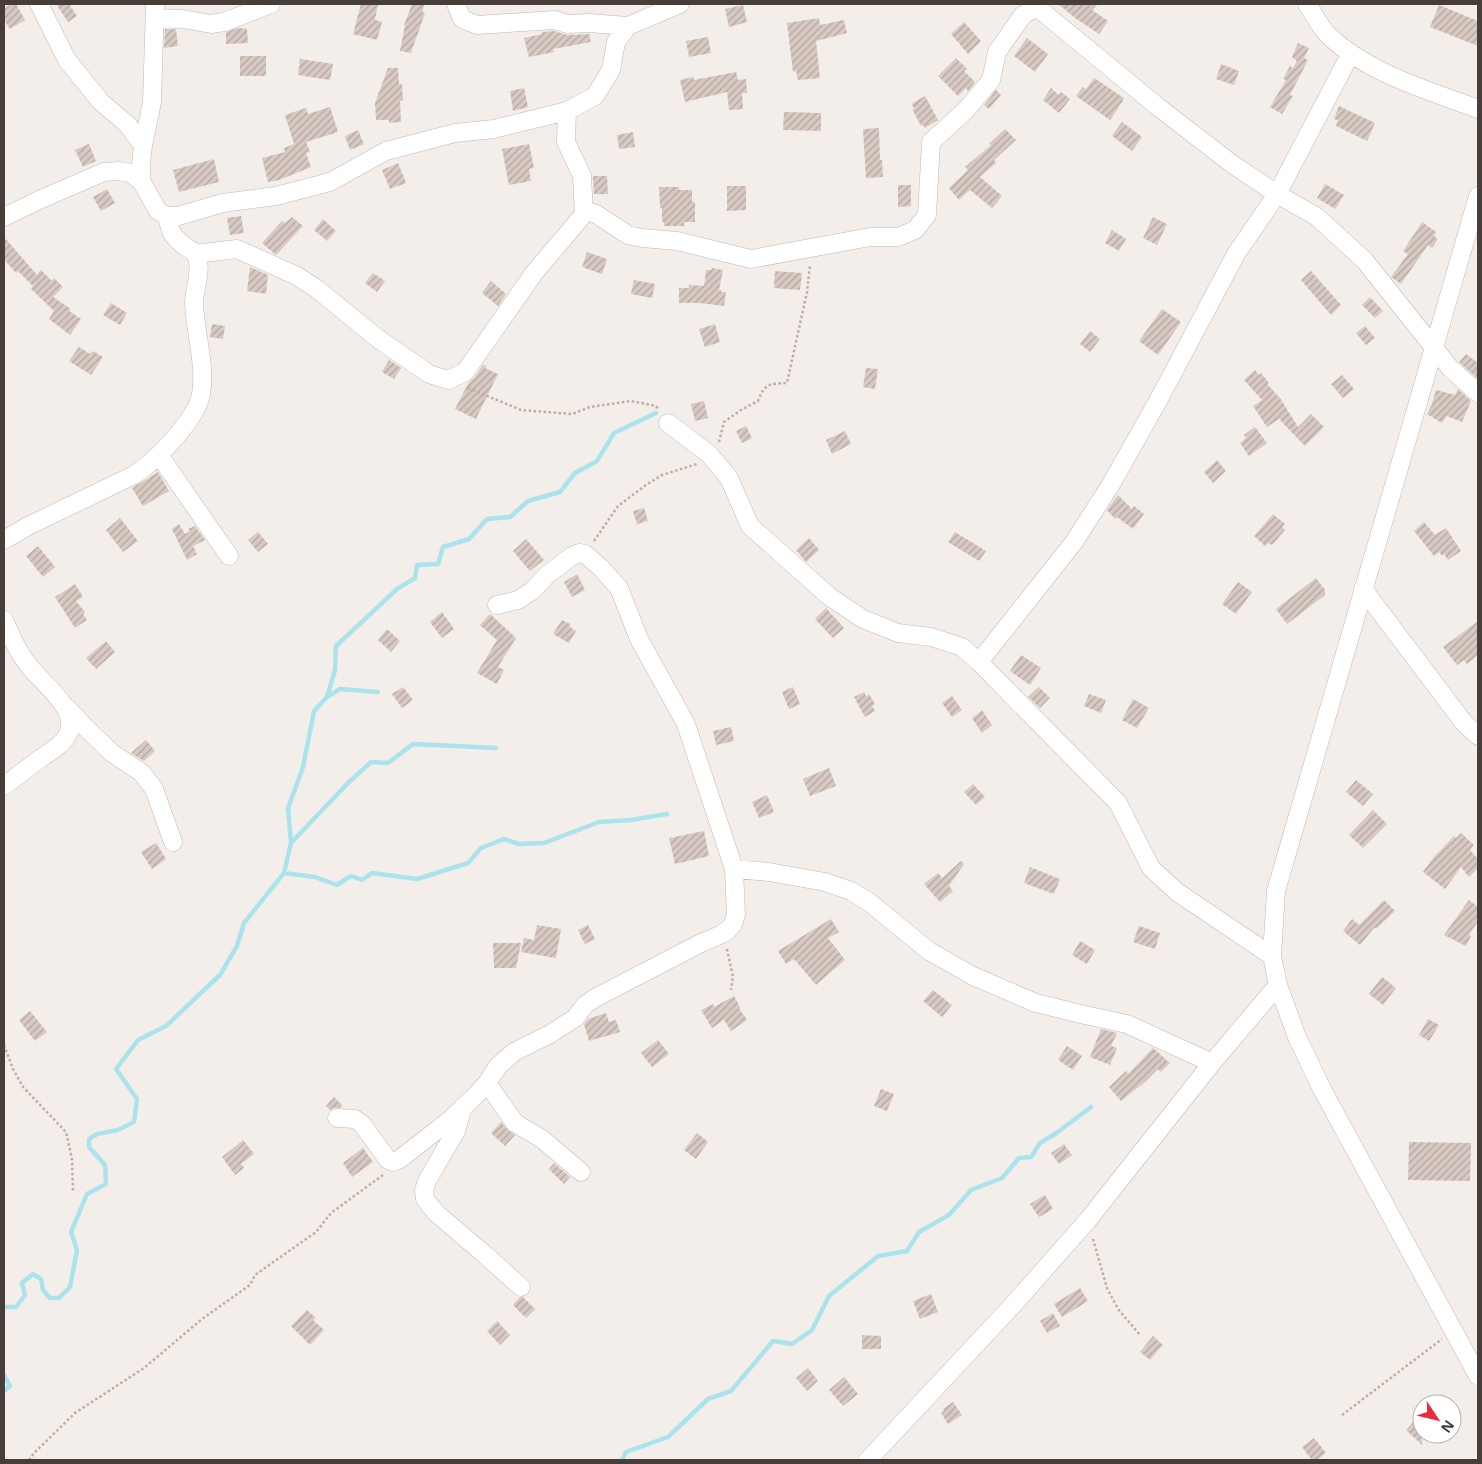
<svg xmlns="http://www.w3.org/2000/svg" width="1482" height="1464" viewBox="0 0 1482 1464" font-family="'Noto Sans',sans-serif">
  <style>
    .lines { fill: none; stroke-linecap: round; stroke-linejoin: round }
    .stream { stroke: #abe3ec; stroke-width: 4.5 }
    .building { fill: url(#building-hatch) }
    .minor-casing { stroke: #c2b7b0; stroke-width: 19 }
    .path { stroke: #c0ac9f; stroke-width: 2.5; stroke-dasharray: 2.5 2.5; stroke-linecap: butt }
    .minor { stroke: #fff; stroke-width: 18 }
  </style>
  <defs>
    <pattern id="building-hatch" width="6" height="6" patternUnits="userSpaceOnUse" patternTransform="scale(1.25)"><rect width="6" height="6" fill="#d8cac3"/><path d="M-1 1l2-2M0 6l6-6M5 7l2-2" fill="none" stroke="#b1a59f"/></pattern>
  </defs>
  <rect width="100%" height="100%" fill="#f4eeea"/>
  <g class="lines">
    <!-- stream -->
    <path class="stream" d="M327 697 340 689 378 692
      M291 843 348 783 371 762 388 763 413 744 496 748
      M284 873 315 877 337 885 351 876 362 880 372 873 417 879 468 863 481 848 504 839 519 844 544 843 599 822 631 820 667 814
      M4 1307H16L25 1295 22 1283 33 1274 41 1279 43 1290 50 1298H59L70 1287 77 1250 71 1232 87 1194 106 1184 105 1165 89 1147V1139L97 1134 118 1130 134 1122 137 1099 116 1069 138 1040 166 1026 220 975 237 946 244 923 284 873 291 843 288 808 303 767 314 711 327 697 335 670 336 646 397 589 415 578 417 565 438 564 443 547 469 539 487 519 510 517 528 501 560 492 575 473 597 461 614 433 656 413
      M4 1375 10 1386 4 1391
      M622 1460 626 1452 668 1437 708 1399 731 1391 773 1341 792 1344 812 1330 829 1296 878 1256 907 1251 919 1232 949 1215 971 1190 1002 1178 1019 1158 1031 1157 1040 1143 1055 1134 1091 1107"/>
  </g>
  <!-- building -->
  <path class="building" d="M12 4H16L25 20 10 29 4 20V8Z
    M56 4H69L77 16 68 22Z
    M361 4H378L375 20 382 22 377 40 353 34Z
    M412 4H425L422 12 425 13 411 53 400 51 405 25H404Z
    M1058 4H1098L1092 10 1108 21 1099 34 1075 18Z
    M743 5 747 22 729 27 725 9Z
    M1439 5 1478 21V46L1430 27Z
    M819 18 820 25 844 20 847 33 816 41 820 78 798 80 796 71 793 72 787 23Z
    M964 22 981 41 968 54 951 34Z
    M237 28 247 29 248 43 226 44V32Z
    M165 29H176L178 46 164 48Z
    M554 31 567 35 589 34 591 42 553 49 554 52 529 57 524 38 542 34V32Z
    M708 37 711 53 689 57 686 41Z
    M1027 38 1048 54 1035 72 1014 56Z
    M1298 43 1309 48 1304 58 1308 60 1290 95 1293 96 1282 114 1270 107 1286 80 1283 79 1290 66 1293 68 1297 61 1292 57Z
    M240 56H266V76H240Z
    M956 58 967 69 964 71 975 82 968 91 966 88 958 96 938 76Z
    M300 59 333 64 330 80 298 75Z
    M1221 64 1239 71 1234 85 1216 79Z
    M388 68H398L399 84H402L403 100 400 101 401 122 389 123V120H376L375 103Z
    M736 72 738 80 746 79 747 93H742L743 109 729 110 727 92 685 102 680 80 693 77 694 80Z
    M1094 78 1124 98 1122 100 1123 101 1110 120 1076 96 1083 87 1086 89Z
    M524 88 528 107 513 111 510 91Z
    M1051 88 1059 95 1061 92 1070 99 1059 113 1043 100Z
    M996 90 1001 95 989 109 984 105Z
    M925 96 938 120 925 128 923 125 921 126 912 109H915L911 104Z
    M1339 106 1375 123 1367 141 1336 126 1338 120 1334 119Z
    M330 107 338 132 306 142 310 152 306 153 311 167 279 180 268 182 262 158 285 152 284 148 294 144 285 115 306 108 308 114Z
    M784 112 821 113V131L783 130Z
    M1122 122 1142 137 1132 151 1112 136Z
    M879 128 880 160H882L883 177 866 178 863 129Z
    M1005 129 1016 140 994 160 996 163 980 177 1002 196 992 208 970 190 959 200 949 188 968 170 965 167 991 145 989 144Z
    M358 130 364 144 350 150 345 136Z
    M633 132 635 147 619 149 617 135Z
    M89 144 96 161 83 167 75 150Z
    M529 144 534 168 529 169 531 181 509 185 502 149Z
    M214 159 219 182 179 192 173 170Z
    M398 163 406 183 390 189 382 170Z
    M593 176H607L608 194H594Z
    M1325 184 1344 195 1335 209 1317 198Z
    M898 185H911V206L898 207Z
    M727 186H746V210L727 211Z
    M659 187H679V190H692V202H695V222H684V226H664V222H662V208H660Z
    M107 189 115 203 101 211 93 197Z
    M241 216 244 233 230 235 227 218Z
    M292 217 303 226 276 255 262 243 282 221 285 223Z
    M1153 217 1167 224 1157 245 1143 238Z
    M323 219 336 231 327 241 314 230Z
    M1422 222 1436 232 1434 236 1438 239 1432 248 1428 245 1401 284 1391 277 1408 254 1403 251Z
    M1112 230 1126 239 1119 251 1105 243Z
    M4 237 37 275 41 270 52 281 54 278 63 287 53 297 71 309 69 311 81 319 70 335 49 319 54 311 31 289 33 286 18 271 16 273 4 259Z
    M587 252 607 259 602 274 582 267Z
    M250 267 268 275 266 294 247 291Z
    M712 268 723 270 719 290H721V292H726L724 306 700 303H679V288H689V285L704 286 706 270H711Z
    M775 271 802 273 800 290 774 288Z
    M1311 271 1341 305 1331 315 1301 280Z
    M373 273 385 281 377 292 365 283Z
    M634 280 655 284 652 298 631 294Z
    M491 281 506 294 498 306 482 293Z
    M1370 297 1383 311 1375 318 1362 305Z
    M111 303 127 313 120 325 103 315Z
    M1162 309 1181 322 1158 355 1139 341Z
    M212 324 225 326 223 339 210 337Z
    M715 324 720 342 705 347 699 329Z
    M1365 326 1375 338 1366 345 1356 333Z
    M1090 331 1100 339 1090 352 1080 344Z
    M79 347 90 354 93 351 103 357 91 375 69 361Z
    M1466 354 1478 363V379L1459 362Z
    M389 360 401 368 394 379 382 372Z
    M483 365 487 366 485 368 498 374 476 419 455 409 469 382 474 378Z
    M866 368 878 369 875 389 863 387Z
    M1255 370 1259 375 1261 373 1269 383 1267 384 1280 398 1298 427 1311 414 1324 427 1305 446 1279 419 1267 427 1253 406 1262 400 1244 380Z
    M1342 375 1354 389 1343 398 1331 384Z
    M1458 389 1471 401 1462 422 1447 416 1442 423 1427 414 1432 404 1436 390 1455 395Z
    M704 401 708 418 695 421 691 404Z
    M746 426 752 438 742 443 736 431Z
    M1255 427 1267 443 1249 456 1240 443 1246 438 1244 435Z
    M845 431 851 444 832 454 826 440Z
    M1217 460 1226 471 1213 483 1204 472Z
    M158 472 169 491 143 506 132 488Z
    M1118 495 1132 509 1134 506 1144 514 1133 529 1117 517 1115 519 1107 510Z
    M644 508 648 521 637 524 633 511Z
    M1273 514 1285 524 1282 527 1285 530 1272 545 1269 543 1265 546 1254 536Z
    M120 518 138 541 123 552 106 530Z
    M1424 522 1435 535 1446 528 1461 551 1448 560 1444 554 1442 556 1439 552 1434 556 1414 531Z
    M179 524 185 534 190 531 188 529 195 526 205 540 193 546 197 554 187 560 172 529Z
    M258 532 268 544 258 552 248 540Z
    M955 532 986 551 979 561 948 542Z
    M809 538 819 550 806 562 796 550Z
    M526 539 544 560 530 571 513 551Z
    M38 546 55 567 43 577 26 556Z
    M577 574 585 590 572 597 564 582Z
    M1316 578 1325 590V595L1287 624 1276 609Z
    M1238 582 1252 592 1236 614 1222 604Z
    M75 584 83 597 76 601 85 612 83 614 87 620 75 628 55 597Z
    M826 608 844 628 833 638 815 619Z
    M442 612 454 629 442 638 430 622Z
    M490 614 516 638 498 667 504 670 497 684 477 673 497 640 480 625Z
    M562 620 570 624V627L576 631 569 643 553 634Z
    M1478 621V655L1467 664 1464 660 1457 665 1443 647Z
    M387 629 400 641 391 652 378 640Z
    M106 641 115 652 96 669 86 658Z
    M1021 655 1041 668 1030 685 1010 671Z
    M403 687 413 700 402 708 392 694Z
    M793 687 800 704 789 709 782 692Z
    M1039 687 1050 698 1040 708 1028 697Z
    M864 692 866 696 869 694 875 704 872 706 875 711 865 717 854 697Z
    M1089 694 1106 700 1101 713 1084 706Z
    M952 696 962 710 952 717 942 703Z
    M1133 699 1149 708 1137 728 1122 720Z
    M982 710 992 725 982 733 972 718Z
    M731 727 734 741 716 745 713 731Z
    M146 740 155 751 144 761 131 753Z
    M829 768 836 786 810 796 803 779Z
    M1356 780 1373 794 1363 806 1346 792Z
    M973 784 985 797 976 805 964 792Z
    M767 795 774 812 759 818 752 802Z
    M1373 810 1387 824 1363 848 1349 835Z
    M704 831 709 856 675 864 669 838Z
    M1461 833 1474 845 1470 850 1478 859V868L1469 877 1461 867 1445 889 1423 872 1433 858 1454 836 1456 838Z
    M156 843 166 859 152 869 141 852Z
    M961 861 964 864 949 886 953 891 940 902 924 884 938 873 942 878Z
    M1030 867 1060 879 1054 894 1024 883Z
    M1384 900 1395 911 1376 929 1375 927 1360 945 1343 931 1352 919 1359 925Z
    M1469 900 1478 907V921L1469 935 1471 936 1466 946 1444 935Z
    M831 919 839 932 828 938 845 960 816 985 794 959 786 964 778 951Z
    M537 925 561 929 556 958 521 952 524 938 534 940Z
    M588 925 595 939 585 944 578 930Z
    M1139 926 1160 933 1155 949 1133 942Z
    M1080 941 1095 950 1087 964 1072 955Z
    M493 943H521L516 968H494Z
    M1382 977 1396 988 1383 1005 1369 994Z
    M933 990 952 1005 942 1017 923 1001Z
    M734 996 740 1007 739 1008 747 1020 731 1031 724 1020 712 1028 701 1010 713 1004 714 1007Z
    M30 1011 47 1032 35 1041 19 1020Z
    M606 1013 609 1022 616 1020 620 1032 589 1041 584 1024 588 1019Z
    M1428 1019 1439 1025 1429 1041 1419 1035Z
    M1101 1029 1117 1033 1111 1046 1117 1048 1110 1065 1090 1057Z
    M658 1040 669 1054 652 1067 641 1053Z
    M1067 1046 1082 1056 1073 1070 1058 1060Z
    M1153 1048 1170 1063 1161 1072 1158 1069 1145 1082 1121 1101 1109 1087 1126 1071 1128 1074Z
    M881 1089 894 1094 887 1111 874 1106Z
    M334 1097 342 1105 340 1108H333L330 1110 326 1106Z
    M501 1122 507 1129 515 1135 505 1146 491 1133Z
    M697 1133 708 1142 696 1159 684 1150Z
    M243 1140 254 1154 241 1164 244 1168 235 1175 222 1157Z
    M1409 1142 1471 1143 1470 1181 1408 1180Z
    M1064 1144 1072 1155 1059 1164 1051 1153Z
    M363 1148 373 1162 352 1177 343 1163Z
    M554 1163 570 1177 564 1184 549 1169Z
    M1045 1195 1053 1209 1039 1217 1030 1204Z
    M1080 1288 1088 1301 1062 1317 1054 1304Z
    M931 1294 938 1312 920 1319 913 1301Z
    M520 1297H523L535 1309 526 1318 513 1305Z
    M307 1310 316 1318 313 1320 324 1330 310 1345 291 1326Z
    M1053 1313 1060 1326 1047 1333 1040 1321Z
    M497 1321 510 1335 500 1345 487 1331Z
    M862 1335 881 1336V1349H862Z
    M1153 1336 1163 1345 1150 1360 1140 1352Z
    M808 1368 818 1381 807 1391 796 1378Z
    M844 1377 858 1394 843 1406 829 1390Z
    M953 1402 962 1415 948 1424 941 1413 944 1411 943 1409Z
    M1415 1420 1422 1426V1445L1406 1430Z
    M1314 1438 1326 1453 1317 1460H1312L1302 1447Z"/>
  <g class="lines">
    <defs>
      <path id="minor" d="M39 4 67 60 101 102 128 125 143 146
        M456 4 462 19 477 25 555 20 567 24 589 23 628 26
        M1033 4 1157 106 1232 164 1277 194 1317 217 1365 261 1450 368 1478 393
        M1307 4C1314 14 1320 27 1328 35 1369 74 1427 90 1478 109
        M156 18 183 19 211 24 224 22 271 4
        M567 111 566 142 582 176 584 214
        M141 181V164L143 146 152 102 155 4
        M1478 196 1276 891 1272 956 1278 985 1297 1037 1323 1091 1478 1376
        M4 217 39 200 104 172 118 171 130 173 141 181 158 211 167 216H178L223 203 276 196 330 182 386 151 455 133 494 129 567 111 595 96 611 70 616 42 628 26 680 4
        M195 254 237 249 297 276 317 289 377 338 429 374 448 380 465 372 534 273 584 214 590 212 596 214 628 235 642 238 677 241 751 259 870 237H898L915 230 927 215 931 142 966 110 991 80 997 52 1023 15 1037 7 1040 4
        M668 423 709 454 729 478 750 526 830 597 863 619 898 633 931 637 962 647 979 662 1118 803 1151 868 1177 892 1272 956
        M159 455 229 556
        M4 540 28 526 134 475C155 462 197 419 201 394 206 366 195 331 194 303 194 289 204 266 195 254 194 251 189 249 186 247 173 237 170 233 167 216
        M1363 589 1464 723 1478 736
        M4 620C11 636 18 653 30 667 43 684 82 712 67 736 61 746 50 752 41 758 29 767 16 777 4 786
        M979 662 1074 542 1110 486 1159 399 1236 254 1277 194 1351 53
        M67 708 85 727 112 753 142 773 154 789 173 842
        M734 869 769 872 825 882 851 891 869 902 929 951 973 976 1036 1003 1085 1015 1127 1024 1212 1063
        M487 1083 515 1123 542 1139 581 1172
        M463 1107 456 1131 428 1179 424 1190 425 1199 436 1213 483 1253 521 1287
        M337 1118 355 1119 362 1124 388 1160 393 1162 400 1159 451 1119 476 1095 487 1083 498 1066 514 1052 550 1034 575 1018 585 1005 595 998 701 943 720 935 728 930 733 924 736 915 734 869 686 724 639 639 619 588 601 568 585 554 579 553 572 556 547 575 532 591 518 600 497 605
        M868 1460 1011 1307 1088 1220 1212 1063 1278 985"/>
    </defs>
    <!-- minor casing -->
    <use href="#minor" class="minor-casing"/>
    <!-- path -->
    <path class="path" d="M468 388 521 410 572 414 590 407 631 401 656 406 659 410
      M719 442 724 422 741 410 758 401C765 383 769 384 787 383L807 292 810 265
      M594 541 618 506 646 485 662 475 697 464
      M727 949 733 977 731 990
      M4 1045 13 1069 23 1087 66 1132 72 1159 73 1191
      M1093 1239 1107 1288 1118 1309 1140 1335
      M1342 1415 1442 1339
      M29 1460 34 1453 75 1413 144 1368 202 1319 250 1285 255 1275 316 1232 331 1213 383 1175"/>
    <!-- minor -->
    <use href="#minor" class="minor"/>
  </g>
  <!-- border -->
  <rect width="1482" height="1464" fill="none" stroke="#473e39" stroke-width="10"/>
  <!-- north arrow -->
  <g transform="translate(1437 1419) rotate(125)"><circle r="24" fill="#ffffff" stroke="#b5b2b0"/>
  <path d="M0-4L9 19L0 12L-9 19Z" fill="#eb2a41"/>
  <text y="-8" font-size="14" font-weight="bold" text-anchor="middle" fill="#473e39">N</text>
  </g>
</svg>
